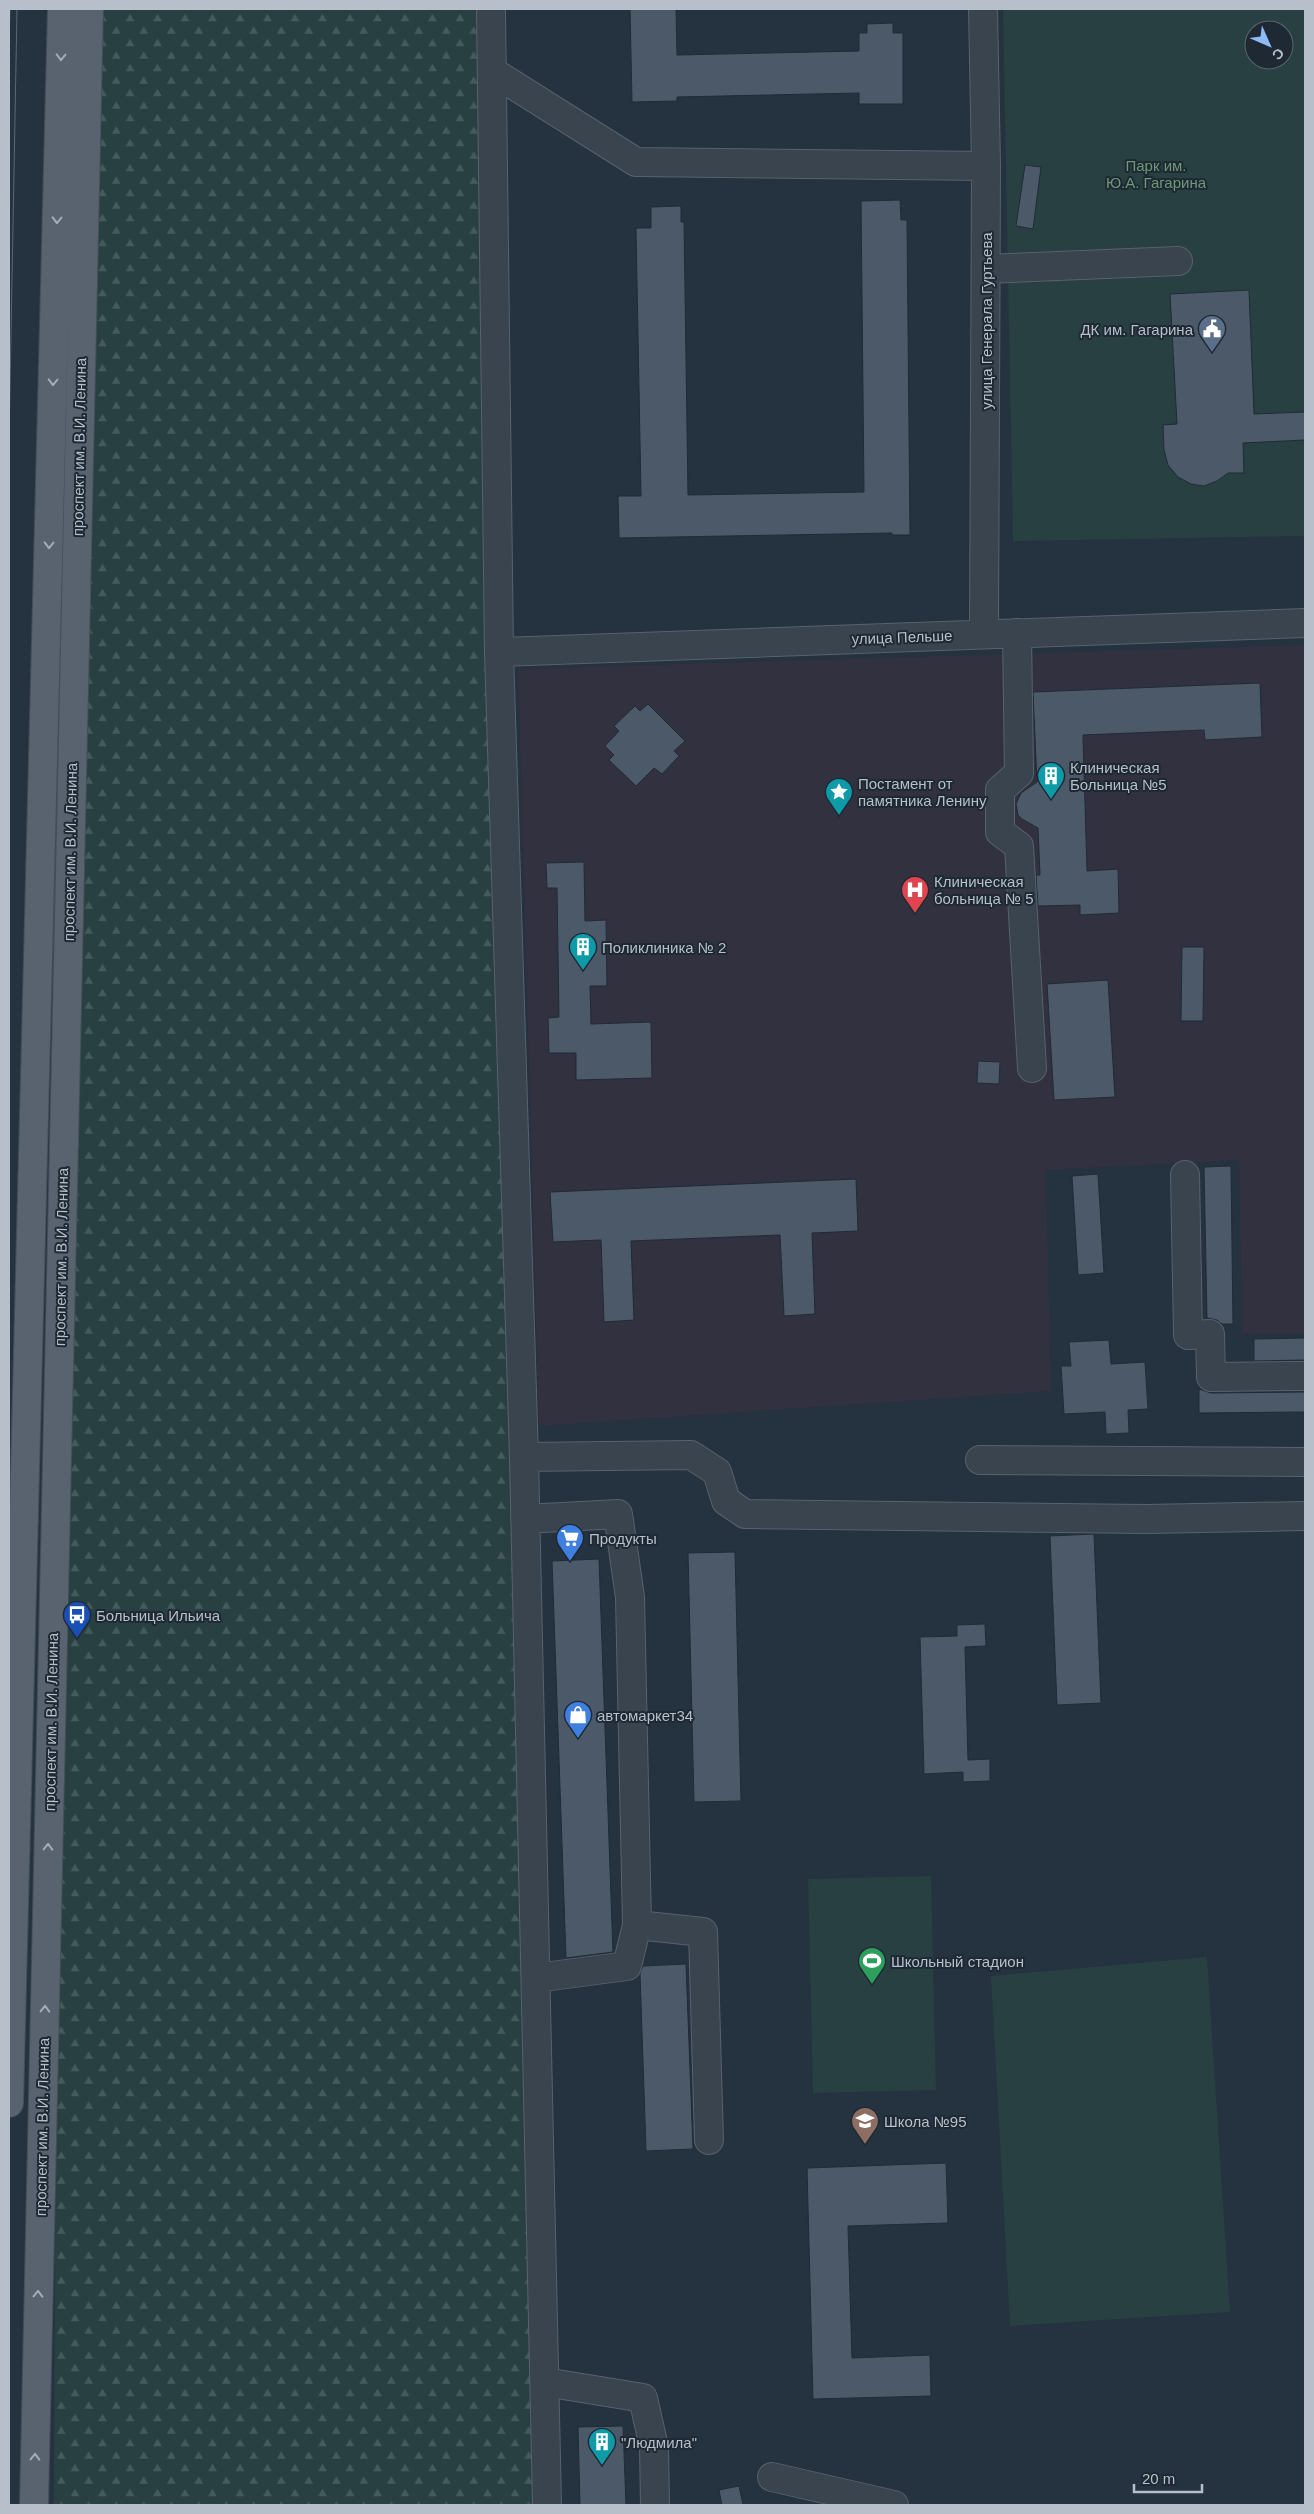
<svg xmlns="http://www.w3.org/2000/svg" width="1314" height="2514" viewBox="0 0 1314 2514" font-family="Helvetica,sans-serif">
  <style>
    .medical { fill: #323140 }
    .forest { fill: url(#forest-firs) }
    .park { fill: #284041; fill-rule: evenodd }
    .building { fill: #4c5968; stroke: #202b36 }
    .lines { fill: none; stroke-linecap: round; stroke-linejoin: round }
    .minor-casing { stroke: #57626d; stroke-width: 30 }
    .major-casing { stroke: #434d58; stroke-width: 30 }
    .minor { stroke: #39444f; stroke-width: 28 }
    .major { stroke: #58636f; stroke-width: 28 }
    .tram { stroke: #5c6876; stroke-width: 1 }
    .oneway { stroke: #a3adb8 }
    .labels { text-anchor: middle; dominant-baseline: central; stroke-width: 4; stroke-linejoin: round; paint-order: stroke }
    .park-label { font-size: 15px; fill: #6d9a75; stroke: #1e2934 }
    .street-label { font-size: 15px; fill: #b6bfca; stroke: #1e2934 }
    .poi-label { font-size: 15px; fill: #b6bfca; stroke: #1e2934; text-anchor: start }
  </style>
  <defs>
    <pattern id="forest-firs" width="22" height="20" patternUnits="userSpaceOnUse" patternTransform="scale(1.25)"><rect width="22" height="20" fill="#284041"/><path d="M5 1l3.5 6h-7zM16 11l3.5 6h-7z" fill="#455a5b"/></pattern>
  </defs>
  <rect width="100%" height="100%" fill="#25323f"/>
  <!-- medical -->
  <path class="medical" d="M1305 645V1333L1242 1334 1239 1160 1046 1170 1051 1391 539 1426 518 669Z"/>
  <!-- forest -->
  <path class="forest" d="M102 9H479L538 2505H54L55 2215Z"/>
  <!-- park -->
  <path class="park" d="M1003 9H1305V536L1013 541ZM1254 30H1284V60H1254Z
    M931 1876 936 2090 813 2093 808 1879Z
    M1207 1957 1230 2312 1010 2326 991 1976Z"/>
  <!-- building -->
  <path class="building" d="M630 9H676L677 55 859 51V33H867V24L893 23V33H903V104H859V93L677 97V101L632 102Z
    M1025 165 1041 167 1033 229 1016 226Z
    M900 200 901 220H907L910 535H892V533L619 538 618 496H641L636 228H651V207L681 206V222H684L688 495 864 492 861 201Z
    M1249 290 1254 414 1305 412V440L1243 443 1244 473H1228L1217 481 1204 486 1191 484 1178 477 1168 465 1164 450 1163 425 1177 424 1170 294Z
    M1260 683 1262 737 1205 740 1204 730 1083 735 1087 871 1118 869 1119 913 1080 915V905L1038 906 1036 875H1040L1038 828 1022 819 1018 815 1016 804 1021 793 1037 782 1033 692Z
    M648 704 685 741 674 751 679 756 662 774 654 768 636 786 609 760 614 755 605 746 619 731 614 726 635 706 640 711Z
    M584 862 585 921 606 920 607 986H590L591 1024 651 1022 652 1078 576 1080V1053H549L548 1018 559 1017 557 888H547L546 863Z
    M1182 947H1204L1203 1021H1181Z
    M1108 980 1115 1097 1054 1100 1047 984Z
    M978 1061 1000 1062 999 1084 977 1083Z
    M1231 1166 1233 1324H1222L1217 1320 1207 1318 1204 1167Z
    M1098 1174 1104 1273 1078 1275 1072 1176Z
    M856 1179 858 1231 812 1233 815 1314 784 1316 780 1235 631 1241 634 1320 604 1322 601 1240 553 1242 550 1192Z
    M1305 1338V1360L1254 1361V1339Z
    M1109 1340 1111 1364 1145 1362 1148 1409 1128 1410 1129 1433 1106 1434 1105 1412 1064 1414 1061 1366H1071L1069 1342Z
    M1199 1389 1211 1393 1305 1392V1412L1199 1413Z
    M1094 1534 1101 1703 1057 1705 1050 1536Z
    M735 1552 741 1801 694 1802 688 1553Z
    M599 1559 613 1952 566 1958 552 1561Z
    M985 1624 986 1646 965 1647 968 1760 990 1759V1781L963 1782V1772L924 1774 920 1637 957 1636V1625Z
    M686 1964 693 2149 646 2151 640 1973 643 1966Z
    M946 2163 948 2223 848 2226 852 2358 930 2355 931 2396 813 2399 807 2168Z
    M623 2426 626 2505H580L578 2427Z
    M739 2486 743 2505H722L719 2490Z"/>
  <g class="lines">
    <defs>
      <path id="minor" d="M491 9 499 652 524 1457 547 2505
        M983 9 986 166 984 634
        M493 72 636 162 986 166
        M986 269 1178 261
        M1017 633 1019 773 1000 790V832L1019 846 1032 1068
        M499 652 1305 623
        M1185 1175 1188 1335 1210 1334 1211 1377 1305 1376
        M524 1457 691 1455 717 1472 726 1501 745 1514 1146 1519 1305 1516
        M980 1460 1305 1462
        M525 1519 618 1514 630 1597 637 1925 627 1966 536 1978
        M637 1925 703 1932 709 2140
        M545 2382 643 2398 654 2447 655 2505
        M772 2477 894 2505"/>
      <path id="major" d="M9 2103 62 9
        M34 2505 89 9"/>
    </defs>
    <!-- minor casing -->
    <use href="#minor" class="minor-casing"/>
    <!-- major casing -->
    <use href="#major" class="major-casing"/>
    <!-- minor -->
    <use href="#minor" class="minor"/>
    <!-- major -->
    <use href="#major" class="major"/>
    <!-- tram -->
    <path class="tram" d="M9 45 10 9
      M9 442 17 9"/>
  </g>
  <!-- one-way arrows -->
  <defs><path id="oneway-chevron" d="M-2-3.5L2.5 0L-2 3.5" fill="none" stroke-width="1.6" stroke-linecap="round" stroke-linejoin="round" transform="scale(1.25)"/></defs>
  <g class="oneway">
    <use href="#oneway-chevron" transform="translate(61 57) rotate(91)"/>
    <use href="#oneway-chevron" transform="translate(57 220) rotate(91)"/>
    <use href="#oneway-chevron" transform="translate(53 382) rotate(91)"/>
    <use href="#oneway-chevron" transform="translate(49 545) rotate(91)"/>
    <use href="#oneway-chevron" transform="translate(48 1847) rotate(-89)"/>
    <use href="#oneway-chevron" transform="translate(45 2009) rotate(-89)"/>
    <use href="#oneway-chevron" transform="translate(38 2294) rotate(-89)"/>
    <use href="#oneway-chevron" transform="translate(35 2457) rotate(-89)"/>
  </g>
  <!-- icons -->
  <defs>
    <symbol id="civic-pin" viewBox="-11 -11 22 30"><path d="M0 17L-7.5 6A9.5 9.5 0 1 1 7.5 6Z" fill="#5c6f8a" stroke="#1e2934"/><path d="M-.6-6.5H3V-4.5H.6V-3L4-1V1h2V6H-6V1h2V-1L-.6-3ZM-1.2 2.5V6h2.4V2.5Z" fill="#fff"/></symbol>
    <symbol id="building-pin" viewBox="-11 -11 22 30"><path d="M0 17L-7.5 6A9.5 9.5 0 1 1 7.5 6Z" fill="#0f9aa8" stroke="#1e2934"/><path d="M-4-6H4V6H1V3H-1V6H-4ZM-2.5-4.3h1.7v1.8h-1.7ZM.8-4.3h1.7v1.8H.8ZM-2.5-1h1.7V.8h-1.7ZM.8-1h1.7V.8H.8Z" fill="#fff"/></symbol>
    <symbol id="sight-pin" viewBox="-11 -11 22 30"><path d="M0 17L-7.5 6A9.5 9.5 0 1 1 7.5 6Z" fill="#0f9aa8" stroke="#1e2934"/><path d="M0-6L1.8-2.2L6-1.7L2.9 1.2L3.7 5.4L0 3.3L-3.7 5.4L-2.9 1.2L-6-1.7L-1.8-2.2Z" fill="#fff"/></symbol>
    <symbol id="hospital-pin" viewBox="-11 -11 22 30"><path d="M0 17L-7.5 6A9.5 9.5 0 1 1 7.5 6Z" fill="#e0444e" stroke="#1e2934"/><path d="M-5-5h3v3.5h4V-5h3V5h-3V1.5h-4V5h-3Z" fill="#fff"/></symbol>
    <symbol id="supermarket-pin" viewBox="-11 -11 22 30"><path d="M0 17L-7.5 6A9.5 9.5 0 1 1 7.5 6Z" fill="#3f7fe0" stroke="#1e2934"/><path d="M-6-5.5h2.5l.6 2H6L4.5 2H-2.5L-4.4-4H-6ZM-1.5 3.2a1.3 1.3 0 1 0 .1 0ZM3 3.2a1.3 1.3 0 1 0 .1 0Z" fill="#fff"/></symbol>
    <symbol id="bus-pin" viewBox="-11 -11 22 30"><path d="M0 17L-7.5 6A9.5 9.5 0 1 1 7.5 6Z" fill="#1a4fb4" stroke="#1e2934"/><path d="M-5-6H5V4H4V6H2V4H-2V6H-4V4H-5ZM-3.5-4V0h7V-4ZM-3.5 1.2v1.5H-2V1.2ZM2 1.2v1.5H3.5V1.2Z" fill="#fff"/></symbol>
    <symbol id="shop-pin" viewBox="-11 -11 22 30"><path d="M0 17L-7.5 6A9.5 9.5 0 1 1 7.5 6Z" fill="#3f7fe0" stroke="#1e2934"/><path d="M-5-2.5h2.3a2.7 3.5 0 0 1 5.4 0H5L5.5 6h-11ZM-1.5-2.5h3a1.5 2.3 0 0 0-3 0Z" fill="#fff"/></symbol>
    <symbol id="stadium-pin" viewBox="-11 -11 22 30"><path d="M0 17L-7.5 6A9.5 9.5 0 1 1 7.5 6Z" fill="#2e9e5b" stroke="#1e2934"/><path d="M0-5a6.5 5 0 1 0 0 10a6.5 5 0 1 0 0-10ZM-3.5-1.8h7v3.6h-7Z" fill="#fff"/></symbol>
    <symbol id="school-pin" viewBox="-11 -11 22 30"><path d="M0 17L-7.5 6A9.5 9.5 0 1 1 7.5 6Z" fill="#8d6e63" stroke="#1e2934"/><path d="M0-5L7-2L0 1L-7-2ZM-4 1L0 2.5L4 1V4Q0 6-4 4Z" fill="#fff"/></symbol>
  </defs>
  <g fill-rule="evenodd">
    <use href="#civic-pin" x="1196" y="313" width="32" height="43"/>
    <use href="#building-pin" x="1035" y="760" width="32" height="43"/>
    <use href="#sight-pin" x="823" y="776" width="32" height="43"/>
    <use href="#hospital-pin" x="899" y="874" width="32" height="43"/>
    <use href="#building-pin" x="567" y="931" width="32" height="43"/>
    <use href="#supermarket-pin" x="554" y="1522" width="32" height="43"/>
    <use href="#bus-pin" x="61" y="1599" width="32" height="43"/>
    <use href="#shop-pin" x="562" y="1699" width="32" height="43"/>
    <use href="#stadium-pin" x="856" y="1945" width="32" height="43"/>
    <use href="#school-pin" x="849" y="2105" width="32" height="43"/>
    <use href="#building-pin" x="586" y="2426" width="32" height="43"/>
  </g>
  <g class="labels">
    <!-- park labels -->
    <g class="park-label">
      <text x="1156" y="165">Парк им.<tspan x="1156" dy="17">Ю.А. Гагарина</tspan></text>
    </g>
    <!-- street labels -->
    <g class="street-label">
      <text transform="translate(986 321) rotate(-90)">улица Генерала Гуртьева</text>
      <text transform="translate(79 447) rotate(-89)">проспект им. В.И. Ленина</text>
      <text transform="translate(902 637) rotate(-2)">улица Пельше</text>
      <text transform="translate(70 852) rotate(-89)">проспект им. В.И. Ленина</text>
      <text transform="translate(61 1257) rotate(-89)">проспект им. В.И. Ленина</text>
      <text transform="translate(51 1722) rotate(-89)">проспект им. В.И. Ленина</text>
      <text transform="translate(42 2127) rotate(-89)">проспект им. В.И. Ленина</text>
    </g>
    <!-- poi labels -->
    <g class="poi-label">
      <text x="1193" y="329" text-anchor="end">ДК им. Гагарина</text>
      <text x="1070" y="767">Клиническая<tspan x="1070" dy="17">Больница №5</tspan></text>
      <text x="858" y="783">Постамент от<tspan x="858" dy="17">памятника Ленину</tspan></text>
      <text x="934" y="881">Клиническая<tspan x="934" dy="17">больница № 5</tspan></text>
      <text x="602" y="947">Поликлиника № 2</text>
      <text x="589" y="1538">Продукты</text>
      <text x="96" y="1615">Больница Ильича</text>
      <text x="597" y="1715">автомаркет34</text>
      <text x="891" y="1961">Школьный стадион</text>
      <text x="884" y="2121">Школа №95</text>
      <text x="621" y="2442">"Людмила"</text>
    </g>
  </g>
  <!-- border -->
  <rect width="1314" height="2514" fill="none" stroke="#b6bfca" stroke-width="20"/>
  <!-- north arrow -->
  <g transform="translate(1269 45) rotate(135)"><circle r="24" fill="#1e2934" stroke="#5b6570"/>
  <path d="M0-4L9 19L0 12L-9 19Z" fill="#8fbcf6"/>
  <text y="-8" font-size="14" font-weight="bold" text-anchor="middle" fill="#b6bfca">С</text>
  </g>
  <!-- scale -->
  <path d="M1134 2484v8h68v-8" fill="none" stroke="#b6bfca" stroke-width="2.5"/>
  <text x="1142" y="2484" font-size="15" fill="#b6bfca" stroke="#1e2934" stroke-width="4" paint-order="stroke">20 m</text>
</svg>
